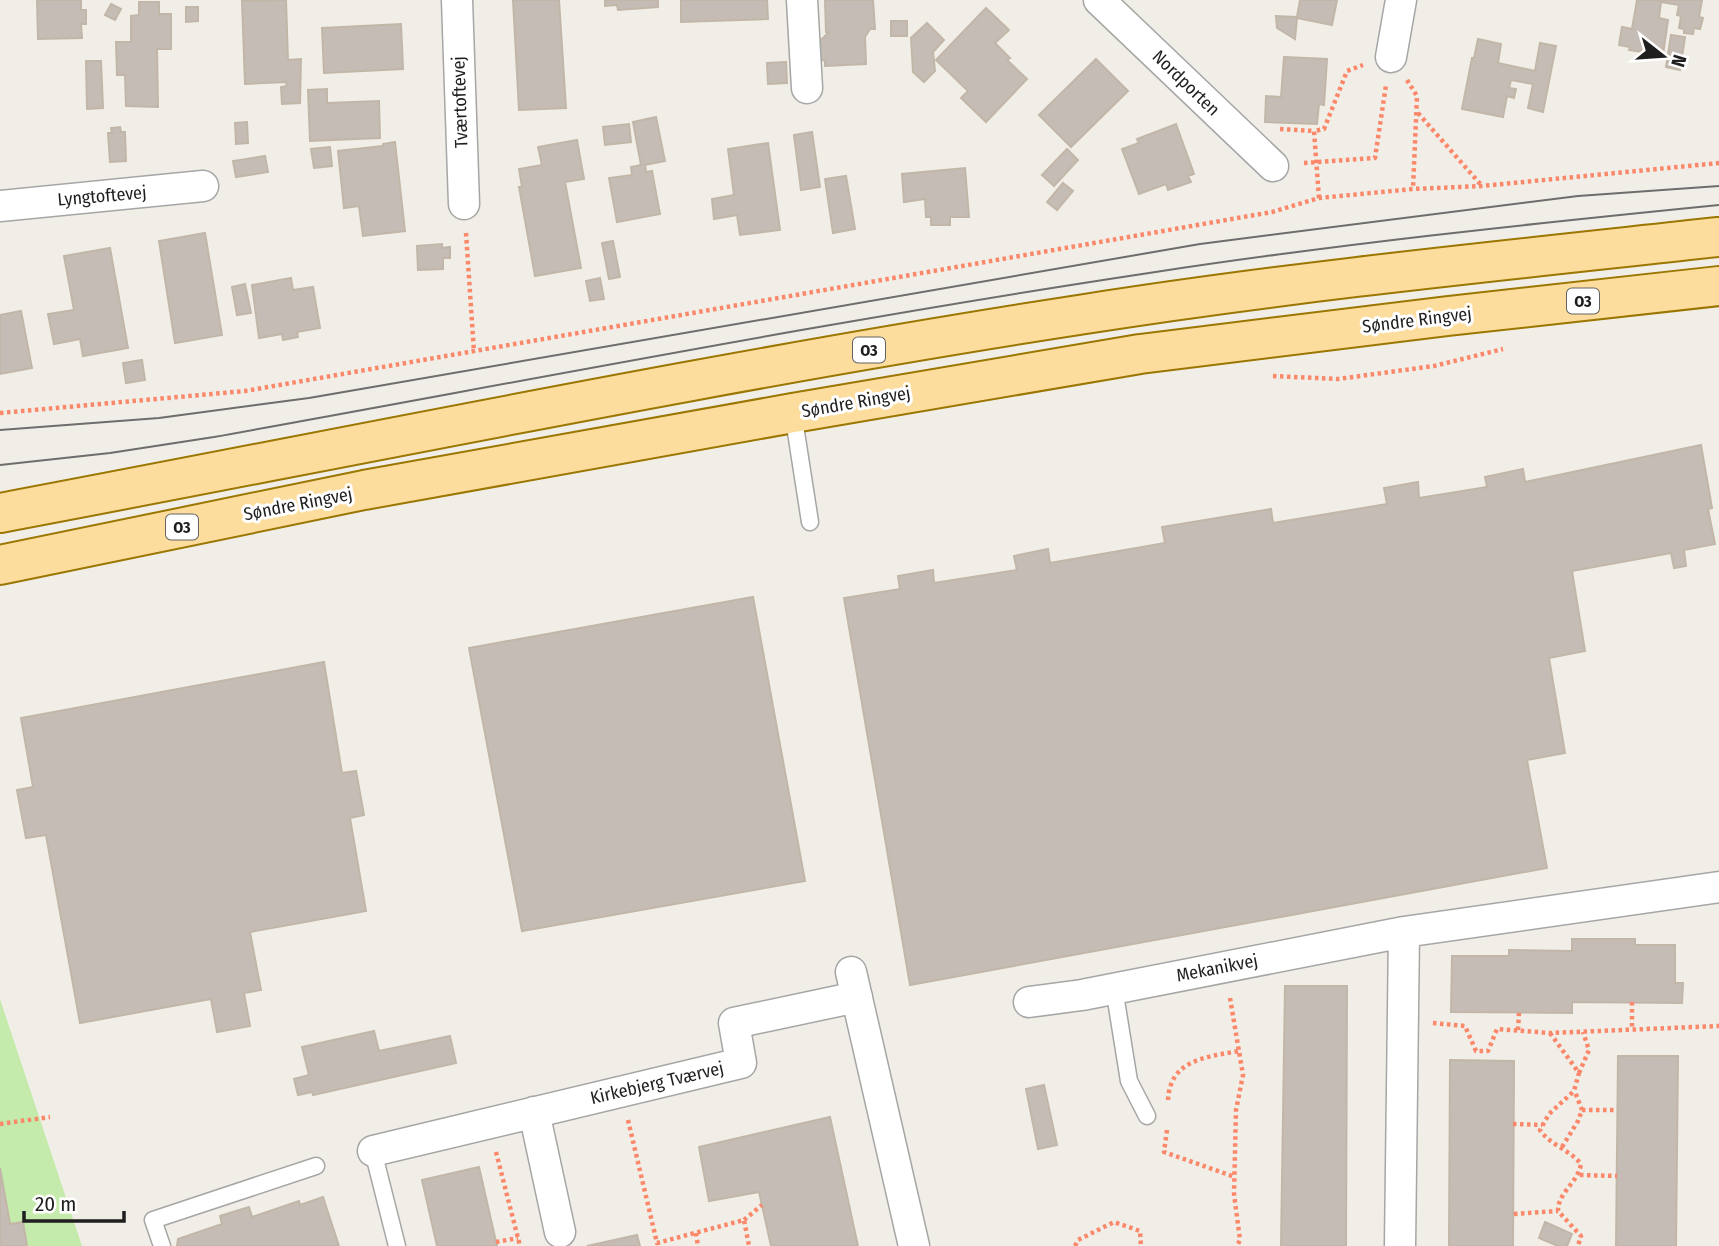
<svg xmlns="http://www.w3.org/2000/svg" width="1719" height="1246" viewBox="0 0 1719 1246" font-family="'Fira Sans Condensed',sans-serif">
  <style>
    .grass { fill: #c4ebab }
    .building { fill: #c5bdb5; stroke: #c2b6a8; stroke-width: 2 }
    .lines { fill: none; stroke-linecap: round; stroke-linejoin: round }
    .service-casing { stroke: #a6a6a6; stroke-width: 19 }
    .minor-casing { stroke: #a6a6a6; stroke-width: 33 }
    .primary-casing { stroke: #9b7600; stroke-width: 42 }
    .path { stroke: #fc886b; stroke-width: 4.5; stroke-dasharray: 3.5 3.5; stroke-linecap: butt }
    .service { stroke: #fff; stroke-width: 16 }
    .minor { stroke: #fff; stroke-width: 30 }
    .primary { stroke: #fddd9e; stroke-width: 38 }
    .tram { stroke: #6d6d6d; stroke-width: 2 }
    .labels { text-anchor: middle; dominant-baseline: central; stroke-width: 6; stroke-linejoin: round; paint-order: stroke }
    .shield { fill: #fff; stroke: #626262; stroke-width: 2 }
    .shield-label { font-size: 16px; font-weight: bold; fill: #1f1f1f }
    .street-label { font-size: 18px; fill: #1f1f1f; stroke: #fff }
  </style>
  <rect width="100%" height="100%" fill="#f0eee6"/>
  <!-- grass -->
  <path class="grass" d="M0 999 82 1246H0Z"/>
  <!-- building -->
  <path class="building" d="M37 0H81V10H86V24H81L82 38 38 39Z
    M286 0 288 60 301 59 300 103 282 104 281 87 287 86 286 82 245 84 242 1Z
    M513 0H559L566 108 519 110Z
    M605 0H658V7L618 10 617 5 605 6Z
    M681 0H767L768 19 681 22Z
    M825 0H873L875 29H870L865 37 866 64 825 66V60L816 61 815 40 822 39 829 32H826Z
    M1300 0H1337L1332 25 1297 18 1295 39 1277 28 1276 16 1297 17Z
    M1637 0H1702L1699 17 1703 18 1700 29 1694 28 1693 34 1684 33V29L1679 28 1681 16 1677 15 1679 5 1661 2 1659 18 1668 20 1663 55 1629 50 1630 47 1619 45 1622 27 1632 29Z
    M139 2H159V14H171V49H157L158 107 126 106 125 75H117L116 42H131V16L139 15Z
    M111 4 121 9 115 20 105 15Z
    M186 7H198V21L186 22Z
    M986 8 1009 30 995 43 1010 58 1007 60 1027 79 986 122 961 98 968 91 936 60Z
    M891 21H907V36H891Z
    M927 23 944 40 933 52 935 71 924 82 913 72 911 38Z
    M401 24 403 69 324 73 322 28Z
    M1671 35 1685 37 1680 70 1666 67Z
    M1478 39 1501 44 1498 63 1535 71 1540 43 1556 46 1543 112 1528 108 1533 84 1511 80 1509 88 1516 89 1514 98 1507 96 1503 117 1462 109 1472 58H1474Z
    M1284 57 1327 59 1324 105 1319 104 1317 124 1265 122 1266 96 1281 97Z
    M1096 59 1128 91 1071 147 1039 115Z
    M86 61H101L103 108 87 109Z
    M786 62 787 83 768 84 767 63Z
    M327 89V103L379 101 380 138 310 141 308 90Z
    M656 117 665 161 645 165 646 172 652 171 660 214 617 222 609 178 632 175 631 167 641 165 633 122Z
    M247 122 248 143 236 144 235 123Z
    M629 124 631 142 605 145 603 127Z
    M1176 124 1194 174 1188 176 1191 182 1168 190 1166 184 1139 194 1122 149 1139 143 1137 139Z
    M120 127 121 132H125L126 161 110 162 108 133H112L111 128Z
    M812 132 820 187 801 190 794 135Z
    M577 140 584 179 565 182 581 268 535 276 519 187H522L519 169 542 165 538 147Z
    M395 142 405 231 363 236 359 206 344 208 338 151 383 146V144Z
    M768 143 780 230 740 235 737 215 714 219 712 199 734 195 728 149Z
    M330 147 332 166 314 168 311 149Z
    M1067 149 1078 160 1054 186 1042 175Z
    M265 156 268 172 236 177 233 161Z
    M965 168 969 217H950V225H931V217H926L925 199 904 202 902 174Z
    M846 176 855 229 833 233 825 179Z
    M1063 183 1073 191 1057 210 1047 202Z
    M205 233 222 335 175 343 159 241Z
    M613 241 620 277 609 279 602 243Z
    M442 244V248L450 247V258H443V269L418 270 417 246Z
    M110 248 128 348 83 356 80 339 54 344 48 314 74 310 64 256Z
    M291 278 293 290 313 287 320 328 297 332 298 337 283 340 282 334 259 338 252 285Z
    M600 278 604 299 590 301 586 281Z
    M245 284 251 313 237 315 232 287Z
    M21 311 32 368 0 374V315Z
    M142 360 145 380 126 383 123 363Z
    M1701 445 1712 508 1708 509 1715 544 1684 550 1686 566 1674 568 1671 553 1572 571 1585 651 1549 658 1565 753 1527 760 1547 868 910 985 844 598 900 589 898 576 933 570 934 583 1017 570 1014 556 1048 549 1050 563 1165 543 1162 527 1271 509 1273 523 1387 504 1384 488 1418 482 1419 498 1487 487 1485 477 1523 469 1525 482Z
    M753 597 805 881 522 931 469 648Z
    M324 662 342 773 356 771 364 815 350 818 366 911 250 932 261 990 244 993 250 1026 217 1032 211 999 80 1023 46 835 26 838 17 790 33 787 21 718Z
    M1572 939H1635V945H1675V983H1683L1682 1003 1572 1002V1013L1451 1012 1452 956H1509V950L1572 951Z
    M1285 986H1347L1346 1246H1281Z
    M374 1031 379 1051 450 1036 456 1063 313 1095 312 1092 298 1095 294 1079 309 1075 302 1047Z
    M1618 1056H1678L1676 1246H1616Z
    M1450 1060 1514 1061 1513 1246H1449Z
    M1044 1085 1057 1145 1038 1149 1026 1089Z
    M830 1117 858 1246H771L759 1192 709 1201 699 1147Z
    M479 1167 497 1246H437L422 1180Z
    M0 1168 10 1224 23 1222 27 1246H0Z
    M323 1197 339 1246H177L178 1239 222 1224 220 1216 249 1207 252 1217 299 1201 300 1205Z
    M1545 1222 1572 1234 1567 1246H1558L1539 1238Z
    M637 1235 640 1246H587Z"/>
  <g class="lines">
    <defs>
      <path id="service" d="M793 413 810 522
        M1114 988 1129 1081 1147 1116
        M373 1151 397 1246
        M162 1246 153 1220 316 1166"/>
      <path id="minor" d="M457 0 464 204
        M802 0 807 88
        M1099 0 1273 166
        M1391 57 1401 0
        M0 206 203 186
        M851 972 914 1246
        M1029 1002 1082 995 1404 932 1719 887
        M534 1112 560 1232
        M373 1151 741 1063 734 1023 857 997
        M1400 1246 1404 932"/>
      <path id="primary" d="M0 513C361 445 721 370 1085 314 1295 281 1507 260 1719 237
        M0 565 364 490 793 413 1140 354 1448 316 1719 286"/>
    </defs>
    <!-- service casing -->
    <use href="#service" class="service-casing"/>
    <!-- minor casing -->
    <use href="#minor" class="minor-casing"/>
    <!-- primary casing -->
    <use href="#primary" class="primary-casing"/>
    <!-- path -->
    <path class="path" d="M1407 80 1417 96 1413 189
      M1418 113 1482 186
      M1280 129 1314 131
      M1304 163 1375 158 1386 85
      M1319 198 1314 131 1324 129 1347 71 1363 65
      M466 233 474 352
      M1273 376 1338 379 1434 366 1503 349
      M0 413 245 391 1272 212 1319 198 1413 189 1482 186 1719 163
      M1230 998 1243 1075 1236 1110 1234 1194 1240 1240 1237 1246
      M1632 1002V1030
      M1433 1023 1465 1026 1476 1051H1488L1497 1029 1550 1033 1719 1026
      M1518 1030 1519 1013
      M1550 1033 1579 1073 1574 1091 1549 1114 1540 1130C1550 1145 1570 1150 1581 1164 1578 1183 1558 1192 1558 1211L1581 1236 1578 1246
      M1579 1073 1589 1050 1583 1032
      M1168 1100C1170 1060 1205 1057 1239 1051
      M1582 1110H1617
      M628 1120 657 1243 744 1220 749 1246
      M0 1124 50 1117
      M1513 1124 1542 1125
      M1167 1130 1164 1152 1235 1177
      M1562 1147 1578 1121 1582 1110 1575 1092
      M496 1152 520 1246
      M1580 1175 1617 1176
      M1514 1214 1558 1211
      M744 1220 762 1205
      M696 1233 698 1246
      M496 1242 518 1238
      M1075 1246 1078 1240 1114 1222 1140 1231 1141 1246"/>
    <!-- service -->
    <use href="#service" class="service"/>
    <!-- minor -->
    <use href="#minor" class="minor"/>
    <!-- primary -->
    <use href="#primary" class="primary"/>
    <!-- tram -->
    <path class="tram" d="M0 430 159 418 309 398 1200 244 1578 196 1719 186
      M0 465 110 453 214 437C525 381 836 320 1149 273 1338 244 1528 224 1719 205"/>
  </g>
  <g class="labels">
    <!-- shield labels -->
    <g class="shield">
      <rect x="1567" y="288.5" width="32" height="25" rx="5"/>
      <rect x="853" y="337.5" width="32" height="25" rx="5"/>
      <rect x="166" y="514.5" width="32" height="25" rx="5"/>
    </g>
    <g class="shield-label">
      <text x="1583" y="301">O3</text>
      <text x="869" y="350">O3</text>
      <text x="182" y="527">O3</text>
    </g>
    <!-- street labels -->
    <g class="street-label">
      <text transform="translate(1186 83) rotate(44)">Nordporten</text>
      <text transform="translate(460 102) rotate(-92)">Tværtoftevej</text>
      <text transform="translate(102 196) rotate(-5)">Lyngtoftevej</text>
      <text transform="translate(1417 320) rotate(-7)">Søndre Ringvej</text>
      <text transform="translate(856 402) rotate(-10)">Søndre Ringvej</text>
      <text transform="translate(298 504) rotate(-11)">Søndre Ringvej</text>
      <text transform="translate(1217 968) rotate(-11)">Mekanikvej</text>
      <text transform="translate(657 1083) rotate(-13)">Kirkebjerg Tværvej</text>
    </g>
  </g>
  <!-- north arrow -->
  <g transform="translate(1663 56) rotate(107)" stroke="#ffffff" stroke-width="5" paint-order="stroke">
  <path d="M0-5L12 26L0 18L-12 26Z" fill="#1f1f1f"/>
  <text y="-10" font-size="19" font-weight="bold" text-anchor="middle" fill="#1f1f1f">N</text>
  </g>
  <!-- scale -->
  <path d="M24 1211v10h100v-10" fill="none" stroke="#1f1f1f" stroke-width="3.5"/>
  <text x="35" y="1211" font-size="21" fill="#1f1f1f" stroke="#ffffff" stroke-width="5" paint-order="stroke">20 m</text>
</svg>
